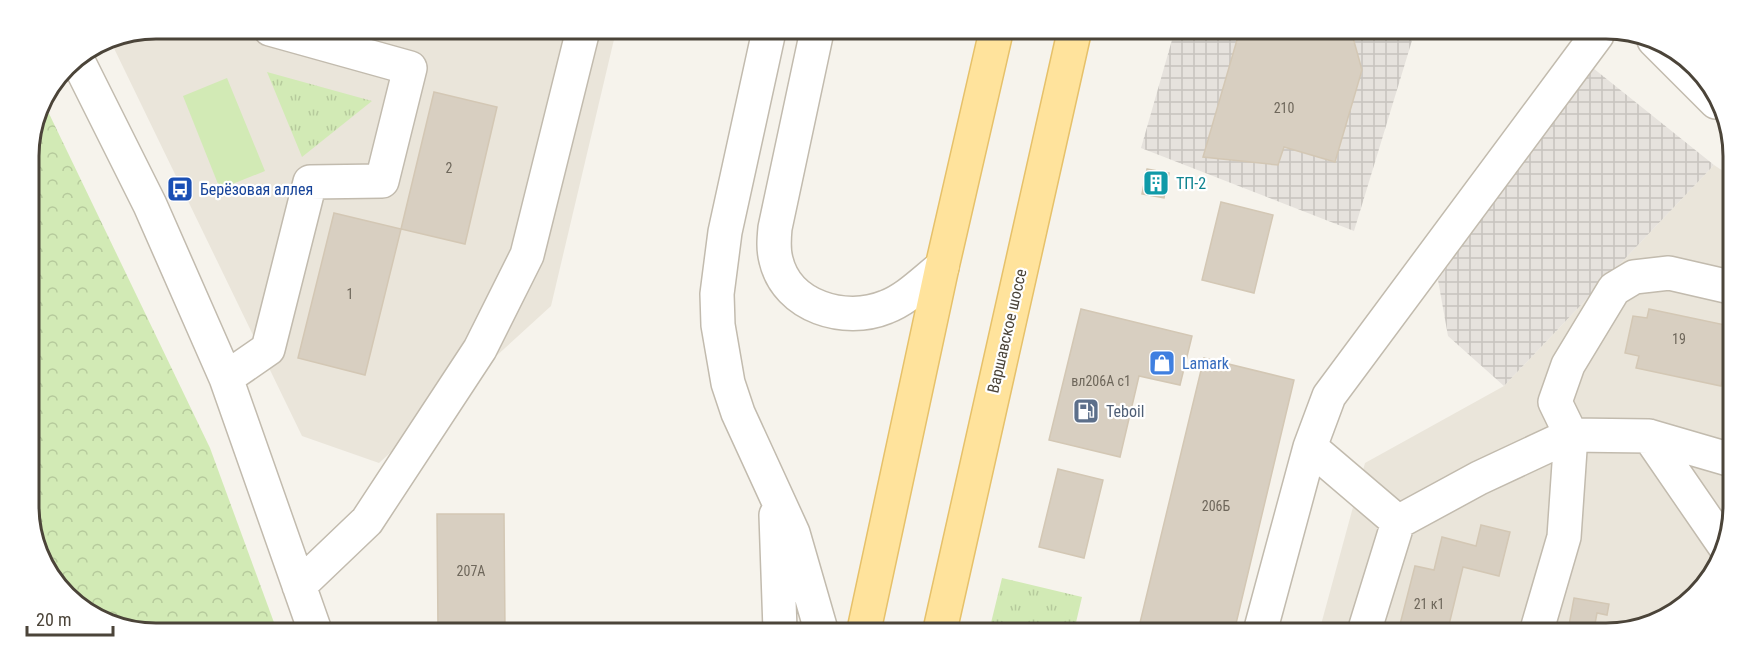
<svg xmlns="http://www.w3.org/2000/svg" width="1762" height="662" viewBox="0 0 1762 662" font-family="'Roboto Condensed',sans-serif">
  <style>
    .residential { fill: #eae5da }
    .industrial { fill: url(#industrial-grid) }
    .grass { fill: url(#grass-tufts) }
    .forest { fill: url(#forest-crowns) }
    .garden { fill: #d2eab5 }
    .building { fill: #d8cfc1; stroke: #d3c7b4; stroke-width: 1.5 }
    .lines { fill: none; stroke-linecap: round; stroke-linejoin: round }
    .minor-casing { stroke: #c2bbae; stroke-width: 36 }
    .major-casing { stroke: #e6c16a; stroke-width: 36 }
    .minor { stroke: #fff; stroke-width: 33 }
    .major { stroke: #ffe39c; stroke-width: 33 }
    .labels { text-anchor: middle; dominant-baseline: central; stroke-width: 4.5; stroke-linejoin: round; paint-order: stroke }
    .number-label { font-size: 14px; fill: #6e675b }
    .culture-label { font-size: 16px; fill: #0d838f; stroke: #fff; text-anchor: start }
    .transit-label { font-size: 16px; fill: #164399; stroke: #fff; text-anchor: start }
    .street-label { font-size: 16px; fill: #4b4439; stroke: #fff }
    .shop-label { font-size: 16px; fill: #366cbe; stroke: #fff; text-anchor: start }
    .service-label { font-size: 16px; fill: #4e5e75; stroke: #fff; text-anchor: start }
    .rim { fill: none; stroke: #4b4439; stroke-width: 3 }
  </style>
  <defs>
    <pattern id="industrial-grid" width="8" height="8" patternUnits="userSpaceOnUse" patternTransform="scale(1.5)"><rect width="8" height="8" fill="#e6e2dd"/><path d="M0 4h8M4 0v8" fill="none" stroke="#c7c3be"/></pattern>
    <pattern id="grass-tufts" width="24" height="20" patternUnits="userSpaceOnUse" patternTransform="scale(1.5)"><rect width="24" height="20" fill="#d2eab5"/><path d="M3 7l-1-3M5 7V3M7 7l1-3M15 17l-1-3M17 17v-4M19 17l1-3" fill="none" stroke="#b6ca9c"/></pattern>
    <pattern id="forest-crowns" width="20" height="18" patternUnits="userSpaceOnUse" patternTransform="scale(1.5)"><rect width="20" height="18" fill="#d2eab5"/><path d="M2 6a3 3 0 1 1 6 0M12 15a3 3 0 1 1 6 0" fill="none" stroke="#b6ca9c"/></pattern>
  </defs>
  <rect width="100%" height="100%" fill="#f6f3ec"/>
  <!-- residential -->
  <path class="residential" d="M156 29 616 31 551 306 379 463 302 436 109 38Z
    M1714 165 1732 177 1727 547 1684 607 1614 633 1319 632 1365 463 1504 386Z"/>
  <!-- industrial -->
  <path class="industrial" d="M1174 33 1414 34 1354 231 1141 148Z
    M1588 64 1714 165 1504 386 1448 336 1438 280Z"/>
  <!-- grass -->
  <path class="grass" d="M267 72 372 101 302 157Z
    M1002 578 1082 597 1074 631H989Z"/>
  <!-- forest -->
  <path class="forest" d="M42 99 210 448 276 628 115 627 60 590 31 531 29 147Z"/>
  <!-- garden -->
  <path class="garden" d="M227 78 265 171 220 189 183 96Z"/>
  <!-- building -->
  <path class="building" d="M1239 33 1352 34 1362 70 1335 162 1284 147 1278 165 1203 157Z
    M434 92 497 107 465 244 401 229Z
    M1147 169 1169 173 1164 198 1142 194Z
    M1221 202 1273 215 1254 293 1202 280Z
    M334 213 401 229 365 375 298 358Z
    M1081 309 1192 336 1180 385 1139 376 1120 457 1049 440Z
    M1649 309 1730 326 1729 374 1724 373 1721 386 1636 368 1639 356 1625 353 1633 316 1647 318Z
    M1204 358 1294 380 1234 632 1138 631Z
    M1058 469 1103 480 1084 558 1039 547Z
    M437 514H504L505 629 438 628Z
    M1481 525 1510 532 1499 576 1463 567 1447 633 1398 632 1415 566 1434 570 1442 537 1476 546Z
    M1574 598 1609 604 1607 615 1597 613 1594 629 1569 625Z"/>
  <g class="lines">
    <defs>
      <path id="minor" d="M769 31 725 232 717 294 718 325 728 383 738 413 793 533 821 630
        M817 31 775 228C774 239 773 249 776 260 787 307 845 324 886 307 907 299 924 281 942 267
        M1654 40 1716 102
        M76 57 150 205 226 378 314 628
        M226 378 268 349 310 182 382 181 410 68 270 29
        M1649 436 1728 459
        M1310 447 1398 522
        M776 515 780 630
        M299 586 367 521 480 349 527 255 583 30
        M1260 632 1310 447 1329 396 1597 35
        M1364 632 1398 522 1479 478 1571 435 1649 436 1726 548
        M1536 633 1564 537 1571 435 1555 402 1568 365 1614 289 1634 277 1669 273 1730 287"/>
      <path id="major" d="M864 630 942 267 996 32
        M940 630 1074 33"/>
    </defs>
    <!-- minor casing -->
    <use href="#minor" class="minor-casing"/>
    <!-- major casing -->
    <use href="#major" class="major-casing"/>
    <!-- minor -->
    <use href="#minor" class="minor"/>
    <!-- major -->
    <use href="#major" class="major"/>
  </g>
  <!-- icons -->
  <defs>
    <symbol id="building-square" viewBox="-11 -11 22 22"><rect x="-9" y="-9" width="18" height="18" rx="4" fill="#0f9aa8" stroke="#fff"/><path d="M-4-6H4V6H1V3H-1V6H-4ZM-2.5-4.3h1.7v1.8h-1.7ZM.8-4.3h1.7v1.8H.8ZM-2.5-1h1.7V.8h-1.7ZM.8-1h1.7V.8H.8Z" fill="#fff"/></symbol>
    <symbol id="bus-square" viewBox="-11 -11 22 22"><rect x="-9" y="-9" width="18" height="18" rx="4" fill="#1a4fb4" stroke="#fff"/><path d="M-5-6H5V4H4V6H2V4H-2V6H-4V4H-5ZM-3.5-4V0h7V-4ZM-3.5 1.2v1.5H-2V1.2ZM2 1.2v1.5H3.5V1.2Z" fill="#fff"/></symbol>
    <symbol id="shop-square" viewBox="-11 -11 22 22"><rect x="-9" y="-9" width="18" height="18" rx="4" fill="#3f7fe0" stroke="#fff"/><path d="M-5-2.5h2.3a2.7 3.5 0 0 1 5.4 0H5L5.5 6h-11ZM-1.5-2.5h3a1.5 2.3 0 0 0-3 0Z" fill="#fff"/></symbol>
    <symbol id="fuel-square" viewBox="-11 -11 22 22"><rect x="-9" y="-9" width="18" height="18" rx="4" fill="#5c6f8a" stroke="#fff"/><path d="M-5.5-6h7V0h2V4h1.3V-2.5L3-4.5l.8-.8L6-3V5H2.5V1h-1V6h-7ZM-4.2-4.7v3.2H.2V-4.7Z" fill="#fff"/></symbol>
  </defs>
  <g fill-rule="evenodd">
    <use href="#building-square" x="1141" y="168" width="30" height="30"/>
    <use href="#bus-square" x="165" y="174" width="30" height="30"/>
    <use href="#shop-square" x="1147" y="348" width="30" height="30"/>
    <use href="#fuel-square" x="1071" y="396" width="30" height="30"/>
  </g>
  <g class="labels">
    <!-- number labels -->
    <g class="number-label">
      <text x="1284" y="108">210</text>
      <text x="449" y="168">2</text>
      <text x="350" y="294">1</text>
      <text x="1679" y="339">19</text>
      <text x="1101" y="381">вл206А с1</text>
      <text x="1216" y="506">206Б</text>
      <text x="471" y="571">207А</text>
      <text x="1429" y="604">21 к1</text>
    </g>
    <!-- culture labels -->
    <g class="culture-label">
      <text x="1176" y="183">ТП-2</text>
    </g>
    <!-- transit labels -->
    <g class="transit-label">
      <text x="200" y="189">Берёзовая аллея</text>
    </g>
    <!-- street labels -->
    <g class="street-label">
      <text transform="translate(1007 331) rotate(-77)">Варшавское шоссе</text>
    </g>
    <!-- shop labels -->
    <g class="shop-label">
      <text x="1182" y="363">Lamark</text>
    </g>
    <!-- service labels -->
    <g class="service-label">
      <text x="1106" y="411">Teboil</text>
    </g>
  </g>
  <!-- crop -->
  <path d="M0 0H1762V662H0ZM156 39H1606A117 117 0 0 1 1723 156V506A117 117 0 0 1 1606 623H156A117 117 0 0 1 39 506V156A117 117 0 0 1 156 39Z" fill="#fff" fill-rule="evenodd"/>
  <path class="rim" d="M156 39H1606A117 117 0 0 1 1723 156V506A117 117 0 0 1 1606 623H156A117 117 0 0 1 39 506V156A117 117 0 0 1 156 39Z"/>
  <!-- scale -->
  <path d="M27 626v9h86v-9" fill="none" stroke="#4b4439" stroke-width="3"/>
  <text x="36" y="626" font-size="18" fill="#4b4439" stroke="#ffffff" stroke-width="4.5" paint-order="stroke">20 m</text>
</svg>
